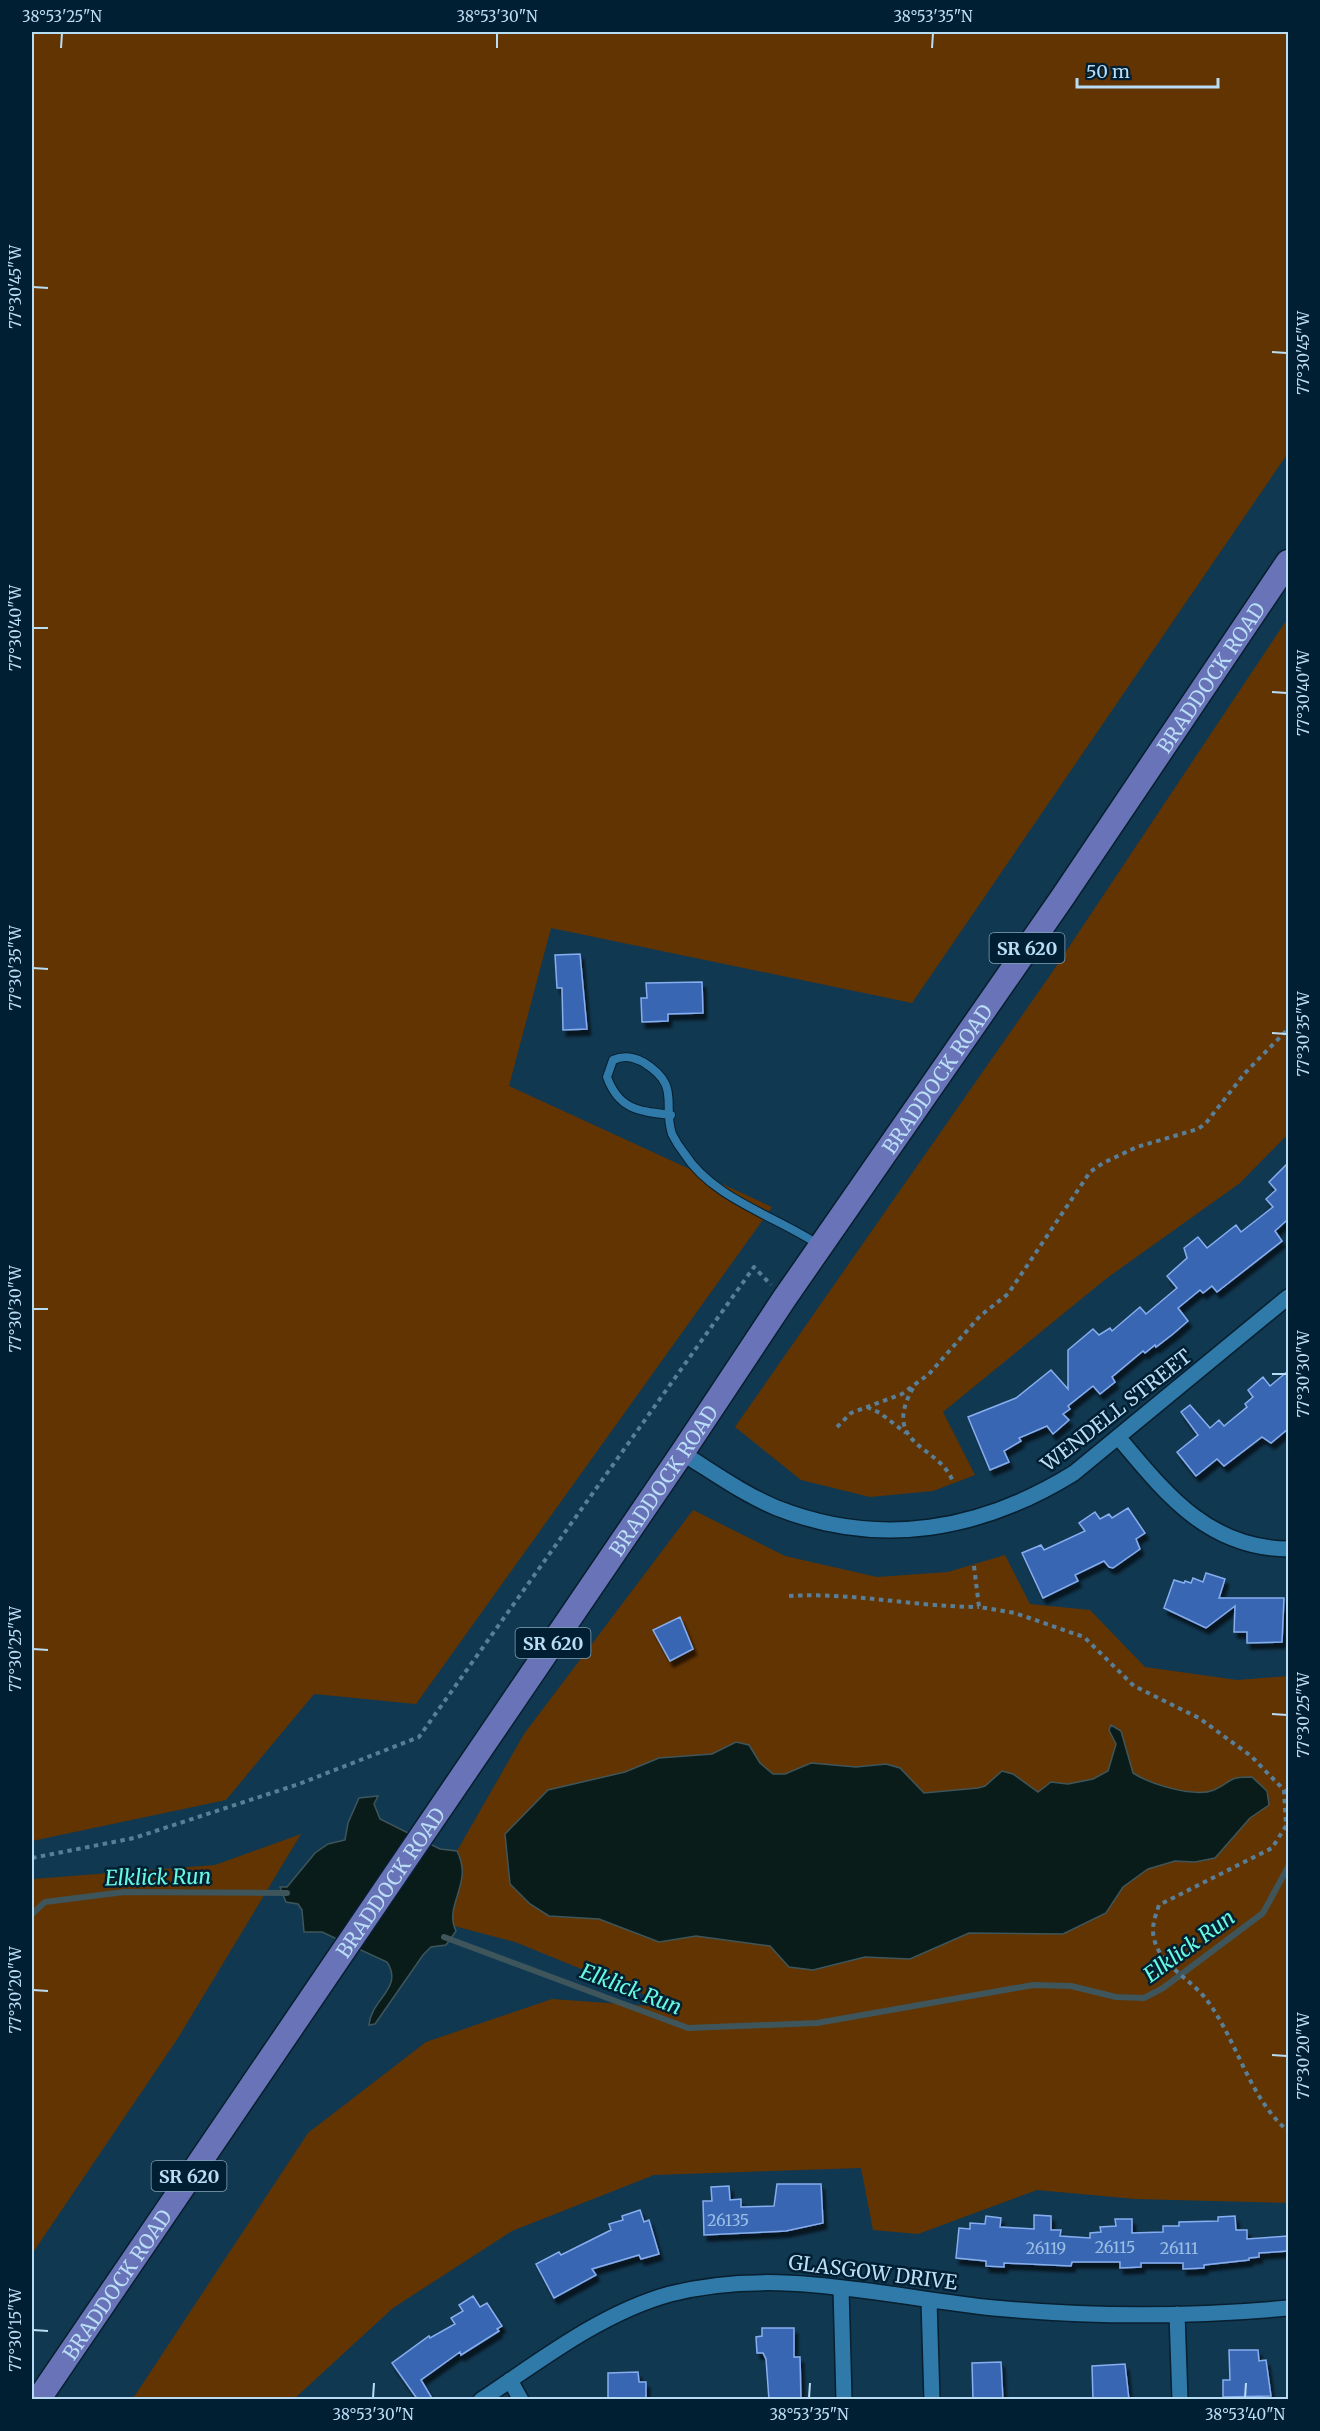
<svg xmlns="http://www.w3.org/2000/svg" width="1320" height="2431" viewBox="0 0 1320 2431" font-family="Merriweather,serif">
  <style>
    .green { fill: #623402 }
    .water { fill: #091c19; stroke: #3e565b; stroke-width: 1.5 }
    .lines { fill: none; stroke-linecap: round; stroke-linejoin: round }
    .stream { stroke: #3e565b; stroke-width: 6 }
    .building { fill: #3866b3; stroke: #87aeee; stroke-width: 1.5; filter: url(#shadow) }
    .service-casing { stroke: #071f2e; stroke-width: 10 }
    .minor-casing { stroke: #071f2e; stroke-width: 18 }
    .primary-casing { stroke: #071f2e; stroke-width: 27 }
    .path { stroke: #597e97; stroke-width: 4; stroke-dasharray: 4.5 4.5; stroke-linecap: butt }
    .service { stroke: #307aa9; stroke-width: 8 }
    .minor { stroke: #307aa9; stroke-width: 15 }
    .primary { stroke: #6874b7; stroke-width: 24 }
    .ticks { fill: none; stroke: #baddf6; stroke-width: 2 }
    .labels { text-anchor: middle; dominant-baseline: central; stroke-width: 5; stroke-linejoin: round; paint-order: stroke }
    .number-label { font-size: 16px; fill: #9abfe5 }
    .shield { fill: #011f32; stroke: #82a4bb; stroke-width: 1.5 }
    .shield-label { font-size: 18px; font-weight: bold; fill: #baddf6 }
    .street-label { font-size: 20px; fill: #baddf6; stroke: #011f32 }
    .water-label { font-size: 21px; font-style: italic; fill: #67fae1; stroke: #011f32 }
    .neatline { fill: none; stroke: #baddf6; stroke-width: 2 }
    .ticks-label { font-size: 15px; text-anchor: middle; fill: #baddf6 }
  </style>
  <defs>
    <filter id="shadow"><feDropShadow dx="3.5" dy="6" stdDeviation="1.5" flood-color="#0009"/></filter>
  </defs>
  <rect width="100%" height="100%" fill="#113851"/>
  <!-- green -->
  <path class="green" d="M32 32H1288V453L912 1003 551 928 509 1086 772 1207 416 1704 314 1694 226 1800 32 1841Z
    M1288 618V1134L1240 1183 1107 1278 943 1412 975 1475 933 1491 870 1497 801 1480 735 1427 1051 974Z
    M693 1510 785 1556 877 1577 948 1572 1005 1555 1030 1604 1090 1610 1145 1667 1237 1680 1288 1676V2203L1135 2199 1037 2190 918 2234 873 2230 861 2168 654 2175 512 2231 393 2308 294 2399 132 2400 308 2133 426 2042 552 1999 677 2008 515 1942 454 1926C447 1904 471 1879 457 1851L524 1734Z
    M301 1834 178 2038 32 2254V1879L215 1865Z"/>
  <!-- water -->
  <path class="water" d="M1111 1725 1121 1731 1133 1773C1150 1784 1194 1798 1214 1790 1234 1781 1226 1777 1252 1777L1267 1791 1269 1805 1250 1818 1215 1858 1195 1862 1175 1861 1148 1869 1123 1887 1106 1913 1063 1934 969 1933 910 1959 865 1957 813 1970 789 1967 770 1946 696 1936 659 1942 599 1919 549 1916 530 1904 510 1884 505 1834 548 1790 625 1772 659 1758 712 1754 736 1742 749 1745 760 1763 773 1774H785L811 1763 856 1767 886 1764 900 1768 924 1793 978 1788 985 1786 1002 1771 1013 1774 1038 1792 1051 1782 1068 1784 1093 1779 1108 1771 1116 1744 1109 1730Z
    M378 1796 374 1804 380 1819 440 1849 457 1851C474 1884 443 1905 456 1931L446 1945 431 1947 423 1955 375 2024 369 2025C371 1999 404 1988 387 1962L322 1932H304L302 1910 298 1904 286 1902 280 1887H287L315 1853 328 1844 345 1840 348 1823 359 1798Z"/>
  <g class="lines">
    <!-- stream -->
    <path class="stream" d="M32 1914 45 1902 124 1892 287 1893
      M444 1937 688 2028 817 2023 1033 1985 1071 1986 1116 1997 1144 1998 1163 1988 1263 1913 1288 1867"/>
  </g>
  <!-- building -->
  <path class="building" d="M580 954 587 1029 563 1030 562 988H557L555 955Z
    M702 982 703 1013 668 1014V1021L642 1022 641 998H647L646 983Z
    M1288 1163V1223L1286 1221 1275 1231 1282 1241 1217 1292 1212 1286 1203 1293 1200 1290 1178 1308 1188 1321 1173 1334 1156 1347 1155 1345 1145 1353 1143 1351 1112 1377 1115 1382 1100 1394 1093 1386 1068 1406 1070 1409 1063 1414 1069 1420 1053 1434 1047 1426 1019 1438 1021 1441 1004 1451 1009 1462 990 1470 968 1417 1016 1398 1051 1370 1068 1389V1350L1093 1329 1099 1335 1110 1328 1112 1331 1140 1307 1146 1314 1177 1288 1167 1276 1187 1258 1184 1248 1198 1237 1207 1248 1236 1225 1241 1232 1273 1207 1266 1199 1276 1190 1269 1182Z
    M1288 1371V1429L1271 1443 1262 1437 1224 1466 1217 1459 1196 1476 1177 1452 1198 1435 1181 1412 1190 1405 1210 1428 1219 1420 1224 1426 1247 1407 1245 1404 1253 1397 1248 1390 1263 1377 1270 1386Z
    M1128 1508 1145 1533 1136 1539 1140 1549 1113 1568 1109 1567 1104 1561 1075 1575 1078 1581 1043 1598 1022 1553 1041 1545 1044 1550 1085 1531 1079 1523 1095 1512 1100 1519 1109 1514 1112 1518Z
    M1206 1573 1225 1579 1219 1598H1284L1282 1642 1247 1643V1632H1234L1235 1606 1206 1628 1164 1608 1174 1580 1184 1583 1185 1581 1191 1583 1193 1578 1203 1582Z
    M680 1617 693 1649 670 1661 653 1630Z
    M777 2184H821L823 2223 786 2231 704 2235 703 2201H712L711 2187 729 2186 730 2200 741 2199V2207L774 2206Z
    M640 2210 644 2222 649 2220 659 2254 641 2259 639 2255 592 2269 596 2275 554 2298 536 2264 559 2252 561 2255 611 2230 609 2224 623 2220 622 2216Z
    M1034 2215 1051 2216V2230H1061L1060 2236 1090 2238V2233L1101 2232 1100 2227 1116 2226 1115 2219H1132V2233L1163 2232V2226H1179V2222L1218 2221V2217L1235 2216 1236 2230H1247V2239L1288 2236V2251L1259 2253V2257L1249 2258V2260L1204 2265V2268L1183 2269V2263H1141V2267L1120 2268V2262H1072L1071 2266 1004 2263V2267L986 2266V2261L956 2258 959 2228 970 2229V2223L985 2224 986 2216 1001 2218 1000 2227 1034 2229Z
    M473 2296 480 2307 487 2303 502 2326 497 2329 499 2331 461 2355 460 2352 421 2380 433 2400H418L392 2363 429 2336 430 2338 455 2324 451 2318 463 2311 459 2305Z
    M762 2328H794V2357H800L801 2400H769L766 2359 763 2353H757L756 2337 762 2336Z
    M1229 2350H1258L1259 2361 1266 2360 1271 2396 1223 2397V2380H1230Z
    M1001 2362 1003 2400H973L972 2363Z
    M1125 2364 1129 2400H1093L1092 2366Z
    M638 2372 639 2382H646V2400H608V2373Z"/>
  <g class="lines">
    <defs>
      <path id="service" d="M671 1115C639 1111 619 1110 607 1077L613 1060C624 1055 633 1057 643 1062 682 1086 662 1103 672 1134 675 1140 680 1148 684 1153 713 1199 776 1216 819 1245"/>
      <path id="minor" d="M1119 1438C1166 1494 1208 1548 1288 1549
        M682 1453C713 1472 743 1494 777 1508 881 1549 982 1530 1074 1473L1288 1297
        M841 2288 844 2400
        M929 2301 932 2400
        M1177 2314 1180 2400
        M510 2380 521 2400
        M481 2400C540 2361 601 2313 670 2294 778 2266 886 2297 994 2308 1091 2317 1192 2317 1288 2308"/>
      <g id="primary">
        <path id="s1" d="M38 2400 682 1453 784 1299 1062 898 1288 562"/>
      </g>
    </defs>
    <!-- service casing -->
    <use href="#service" class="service-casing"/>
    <!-- minor casing -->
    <use href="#minor" class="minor-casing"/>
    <!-- primary casing -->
    <use href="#primary" class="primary-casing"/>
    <!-- path -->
    <path class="path" d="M913 1388C880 1446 940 1445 953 1482
      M867 1407 880 1413 906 1433
      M837 1427 851 1413 902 1394 929 1374 980 1316 1008 1294 1090 1172 1103 1163 1137 1147 1198 1129 1206 1123 1245 1073 1288 1029
      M974 1566 979 1607 1015 1613 1084 1637 1134 1686 1199 1718 1251 1756 1284 1790 1286 1826 1272 1848 1159 1905C1154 1920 1150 1930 1156 1945 1164 1966 1192 1981 1206 1999 1238 2041 1248 2097 1288 2131
      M789 1596C853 1592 915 1607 979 1607
      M32 1858 134 1838 299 1784 419 1737 754 1267 771 1285"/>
    <!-- service -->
    <use href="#service" class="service"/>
    <!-- minor -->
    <use href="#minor" class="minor"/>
    <!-- primary -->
    <use href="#primary" class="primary"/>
  </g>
  <!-- ticks -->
  <path class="ticks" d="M61 48 62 33M497 48V33M932 48 933 33M33 287 48 288M1272 352 1287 353M33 628H48M1272 692 1287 693M33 968 48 969M1272 1033 1287 1034M33 1309H48M1272 1374H1287M33 1649 48 1650M1272 1714 1287 1715M33 1990 48 1991M1272 2055 1287 2056M33 2330 48 2331M373 2398 374 2383M809 2398 810 2383M1245 2398 1246 2383"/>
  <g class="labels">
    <!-- number labels -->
    <g class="number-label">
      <text x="728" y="2220">26135</text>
      <text x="1115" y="2247">26115</text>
      <text x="1046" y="2248">26119</text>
      <text x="1179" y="2248">26111</text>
    </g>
    <!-- shield labels -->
    <g class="shield">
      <rect x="989.5" y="933" width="75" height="30" rx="4.5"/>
      <rect x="515.5" y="1628" width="75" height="30" rx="4.5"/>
      <rect x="151.5" y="2161" width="75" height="30" rx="4.5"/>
    </g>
    <g class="shield-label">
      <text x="1027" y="948">SR 620</text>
      <text x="553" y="1643">SR 620</text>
      <text x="189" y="2176">SR 620</text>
    </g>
    <!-- street labels -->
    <g class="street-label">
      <text stroke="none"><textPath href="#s1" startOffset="2084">BRADDOCK ROAD</textPath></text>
      <text stroke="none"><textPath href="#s1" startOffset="1598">BRADDOCK ROAD</textPath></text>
      <text transform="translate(1116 1410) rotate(-38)">WENDELL STREET</text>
      <text stroke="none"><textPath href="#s1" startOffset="1112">BRADDOCK ROAD</textPath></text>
      <text stroke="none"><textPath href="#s1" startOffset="626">BRADDOCK ROAD</textPath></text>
      <text transform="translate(873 2272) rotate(7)">GLASGOW DRIVE</text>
      <text stroke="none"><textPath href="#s1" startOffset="140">BRADDOCK ROAD</textPath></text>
    </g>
    <!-- water labels -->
    <g class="water-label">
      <text transform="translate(158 1877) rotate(-1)">Elklick Run</text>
      <text transform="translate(1189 1946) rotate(-36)">Elklick Run</text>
      <text transform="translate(631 1989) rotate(21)">Elklick Run</text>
    </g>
  </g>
  <!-- border -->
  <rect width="1320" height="2431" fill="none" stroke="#011f32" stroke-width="66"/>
  <!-- scale -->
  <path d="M1077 78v9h141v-9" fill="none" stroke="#baddf6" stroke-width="3"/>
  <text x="1086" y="78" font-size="18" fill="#baddf6" stroke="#011f32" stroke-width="4.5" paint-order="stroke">50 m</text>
  <rect x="33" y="33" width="1254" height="2365" class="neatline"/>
  <g class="ticks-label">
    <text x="62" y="22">38°53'25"N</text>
    <text x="497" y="22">38°53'30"N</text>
    <text x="933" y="22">38°53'35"N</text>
    <text transform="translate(16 287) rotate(-90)" y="5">77°30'45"W</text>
    <text transform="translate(1304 353) rotate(-90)" y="5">77°30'45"W</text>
    <text transform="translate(16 628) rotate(-90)" y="5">77°30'40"W</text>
    <text transform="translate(1304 693) rotate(-90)" y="5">77°30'40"W</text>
    <text transform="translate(16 968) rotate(-90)" y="5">77°30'35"W</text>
    <text transform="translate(1304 1034) rotate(-90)" y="5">77°30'35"W</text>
    <text transform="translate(16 1309) rotate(-90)" y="5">77°30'30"W</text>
    <text transform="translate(1304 1374) rotate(-90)" y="5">77°30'30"W</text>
    <text transform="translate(16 1649) rotate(-90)" y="5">77°30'25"W</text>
    <text transform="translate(1304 1715) rotate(-90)" y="5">77°30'25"W</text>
    <text transform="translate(16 1990) rotate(-90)" y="5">77°30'20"W</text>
    <text transform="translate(1304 2056) rotate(-90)" y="5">77°30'20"W</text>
    <text transform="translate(16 2330) rotate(-90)" y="5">77°30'15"W</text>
    <text x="373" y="2420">38°53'30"N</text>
    <text x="809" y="2420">38°53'35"N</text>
    <text x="1245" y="2420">38°53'40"N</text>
  </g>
</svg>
